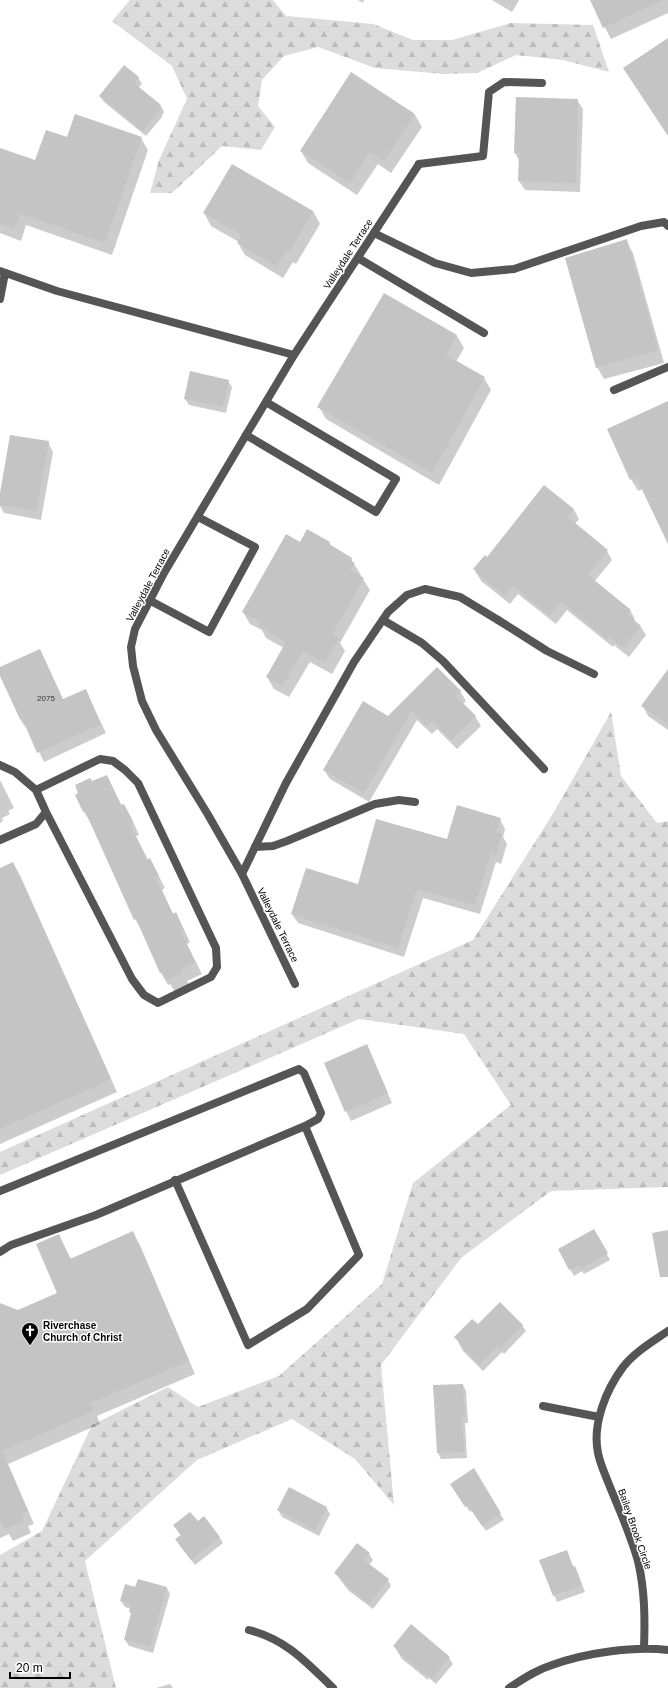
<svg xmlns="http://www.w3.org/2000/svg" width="668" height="1688" viewBox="0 0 668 1688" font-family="Helvetica,sans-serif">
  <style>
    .forest { fill: url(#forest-firs) }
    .shadow { fill: #0003 }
    .building { fill: #c4c4c4 }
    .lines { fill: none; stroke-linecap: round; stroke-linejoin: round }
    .service { stroke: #555; stroke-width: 8 }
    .minor { stroke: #555; stroke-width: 8 }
    .labels { text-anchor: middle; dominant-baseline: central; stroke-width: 3; stroke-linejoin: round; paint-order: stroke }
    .number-label { font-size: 8px; fill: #313131 }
    .street-label { font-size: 10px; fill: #000; stroke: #fff }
    .poi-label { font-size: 10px; font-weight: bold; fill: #000; stroke: #fff; text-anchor: start }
  </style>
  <defs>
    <pattern id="forest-firs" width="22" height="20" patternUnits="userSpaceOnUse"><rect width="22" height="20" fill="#dcdcdc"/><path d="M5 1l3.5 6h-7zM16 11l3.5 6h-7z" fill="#bbb"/></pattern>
  </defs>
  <rect width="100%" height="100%" fill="#fff"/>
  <!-- forest -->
  <path class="forest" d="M130 0H273L286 16 373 24 413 40H452L511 23 593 25 609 72 563 60 516 55 477 73 443 74 375 68 318 47 284 56 262 80 258 106 275 127 261 150 222 146 172 193H150L159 160 187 99 172 66 112 21Z
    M611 712 621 776 657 823 668 821V1187L551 1191 461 1258 381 1365 394 1505 355 1459 292 1419 197 1460 85 1561 116 1688H0V1555L42 1531 92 1425 168 1387 198 1407 279 1376 382 1284 413 1183 511 1105 464 1034 359 1019 0 1175V1152L473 940 554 812Z"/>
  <!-- shadow -->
  <path class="shadow" d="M358 0H364L363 3Z
    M492 0H519L512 12Z
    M591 0H668V13L611 39Z
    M351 73 415 115 422 127 391 173 378 164 357 195 308 163 301 151Z
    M138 77 142 84 138 88 161 106 164 112 162 116V117L146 136 104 102 100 96Z
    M516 98 577 100 583 109 580 192 525 190 519 181 520 162 515 153Z
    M68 138H141L148 150 112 255 26 225 21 241 0 233V149L36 161Z
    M313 211 320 224 296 264 293 262 283 278 245 255 238 243 239 242 211 226 204 213Z
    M626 241 633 253 664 363 604 379 597 367Z
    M384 294 457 336 464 348 456 362 484 378 491 390 439 485 326 419 319 407Z
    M228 381 232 387 226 413 189 405 185 399Z
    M668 402V542L643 489 638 491 631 479Z
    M48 442 53 452 41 520 4 513 0 506V498Z
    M545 487 574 510 579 519 575 524 607 551 612 560 594 582 630 610 635 619 634 621 641 627 646 635 629 657 614 645 613 647 567 610 556 624 518 594 510 604 481 581 476 572 475 569 487 558Z
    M329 542 332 547 351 559 361 575 360 577 363 579 370 590 340 643 345 651 332 674 310 662 289 697 274 689 267 677 284 648 266 638 262 630 250 624 243 612 300 543Z
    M40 650 63 700 85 690 106 733 44 762 27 727 26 728 20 719 0 674V668Z
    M668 672V730L648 716 643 706Z
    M460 691 466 701 463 704 475 716 481 726 457 749 437 729 432 734 417 720 369 802 330 779 324 770 388 717Z
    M106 776 122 806 124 805 131 817 139 835 136 836 148 860 150 859 165 888 162 890 173 914 176 913 190 942 187 944 202 974 187 981 189 985 175 992 170 984 168 985 161 973 143 931 135 919 91 823 84 812 92 783Z
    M0 780 14 808 8 811 10 814 2 818 3 821 0 823Z
    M500 819 505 829 503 837 507 844 501 864 496 862 480 914 423 898 404 957 298 923 292 914 358 886 447 840Z
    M13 863 20 875 117 1092 0 1144V869Z
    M366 1046 392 1103 351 1121 346 1111Z
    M594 1230 610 1260 584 1274 582 1271 574 1276 559 1250Z
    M133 1233 140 1245 195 1374 97 1416 100 1424 8 1464 34 1524 28 1526 31 1533 13 1541 9 1534 0 1538V1304L18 1311 58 1294 59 1236 71 1259Z
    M522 1325 526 1331 504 1354 502 1352 483 1371 463 1351 456 1337 478 1326Z
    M463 1385 466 1391 468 1423H465L467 1458 441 1459 438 1453Z
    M473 1470 504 1520 486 1531 472 1511 470 1512 455 1490Z
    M326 1507 330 1514 319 1536 282 1517 278 1510Z
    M198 1523 219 1537 223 1543 195 1565 180 1546 181 1536 174 1525Z
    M566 1551 574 1568 575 1567 578 1574 585 1592 557 1602 540 1560Z
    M369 1554 373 1560 369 1565 388 1580 391 1586 373 1609 349 1591 335 1573Z
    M136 1588H167L170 1594 153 1653 129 1646 125 1640 132 1615 130 1612 131 1609 125 1607 121 1601Z
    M411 1626 449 1658 453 1664 436 1684 429 1678 428 1680 402 1659 394 1646Z
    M170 1684 173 1688H156Z"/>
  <!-- building -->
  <path class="building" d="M590 0H663L603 28Z
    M668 38V136L623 68Z
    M124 65 139 77 134 83 161 105 158 109 160 110 143 131 99 96Z
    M351 72 415 114 384 161 370 152 350 183 300 151Z
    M516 97 578 99 576 183 518 181 519 153H514Z
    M75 114 142 137 105 243 20 214 14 229 0 224V148L35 160 46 130 67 137Z
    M232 164 313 211 289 252 286 251 276 266 237 243 242 235 203 213Z
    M627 239 658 350 596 368 565 258Z
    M384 293 457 335 446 355 485 377 432 473 317 407Z
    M190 371 229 380 223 407 184 399Z
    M668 401V544L636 477 630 480 607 429Z
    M10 435 49 441 36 511 0 505V493Z
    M544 485 574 509 568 517 608 550 588 575 631 610 627 614 641 626 624 648 609 637 607 639 561 602 550 616 513 586 505 596 475 572 476 571 473 569 485 555 487 557Z
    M307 529 330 542 329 544 352 558 351 561 355 563 350 570 364 578 332 635 339 638 325 663 303 651 282 686 266 677 286 642 259 626 261 622 242 612 286 534 300 542Z
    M40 649 63 699 86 689 101 724 37 753 22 718 20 719 0 676V667Z
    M437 667 461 691 456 696 476 716 451 740 432 721 426 726 412 711 364 793 323 770 363 701 388 716Z
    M668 669V725L641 706Z
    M107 775 121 805 124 804 133 822 130 824 147 860 150 858 159 876 155 877 173 914 176 912 184 930 181 932 195 962 181 969 182 973 167 980 163 972 160 973 136 919 134 920 85 811 83 812 75 795 78 793 75 785 90 778 92 781Z
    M457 805 501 818 496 832 502 834 496 855 491 853 475 905 417 889 398 948 291 914 306 868 358 884 376 819 447 839Z
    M13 862 111 1079 0 1129V868Z
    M367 1044 388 1093 345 1112 324 1063Z
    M594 1229 608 1253 580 1269 578 1266 569 1270 558 1249Z
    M668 1230V1277H660L652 1233Z
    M133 1231 189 1361 91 1403 94 1411 2 1451 28 1511 22 1514 24 1521 5 1529 0 1518V1303L18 1310 57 1293 36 1244 59 1234 70 1259Z
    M500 1302 523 1325 500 1348 498 1346 479 1365 459 1344 460 1343 454 1337 472 1319 478 1324Z
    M463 1384 465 1417H462L464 1452 437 1453 433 1385Z
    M474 1468 501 1513 482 1526 468 1505 465 1507 450 1484Z
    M289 1487 327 1507 315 1530 277 1510Z
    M190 1512 198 1521 204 1516 220 1537 191 1560 175 1539 181 1535 173 1525Z
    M357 1543 370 1553 364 1560 389 1579 369 1604 344 1584 346 1583 334 1573Z
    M567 1550 573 1567 575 1566 582 1585 553 1596 539 1560Z
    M138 1579 167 1587 150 1647 124 1640 131 1613 129 1612 131 1604 120 1601 125 1584 135 1587Z
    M411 1624 450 1657 432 1678 425 1673 424 1674 398 1652 399 1651 393 1646Z"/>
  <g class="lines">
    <!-- service -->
    <path class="service" d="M419 164 483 156 489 92 504 82 542 83
      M374 233 435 263 471 273 514 269 641 226 664 222 668 226
      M358 258 484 333
      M0 299 5 273
      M614 390 668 367
      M246 435 376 512 396 479 266 402
      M149 600 209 632 255 547 198 517
      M383 620 422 643 443 661 544 769
      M498 620 547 651 594 674
      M0 765 15 772 36 790 46 812 36 824 0 840
      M36 790 100 759 113 761 125 770 138 783 216 948 217 967 211 977 158 1003 144 995 132 979 46 812
      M255 847 273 846 287 841 375 804 399 800 415 802
      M175 1180 248 1345 307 1309 359 1255 305 1126
      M0 1191 299 1069 304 1073 321 1113 318 1119 305 1126 96 1215 11 1245 0 1252"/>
    <!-- minor -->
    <path class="minor" d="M0 271 57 291 294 355
      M242 874 286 783 354 662 388 612 407 595 425 589 460 597 498 620
      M295 984 242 874 207 813 156 730 142 701 133 666 131 647 135 629 164 573 246 435 294 355 419 164
      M543 1406 599 1417
      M249 1630C287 1640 306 1662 333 1688
      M644 1649C645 1619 645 1591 638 1561 631 1536 620 1511 610 1487 606 1476 600 1464 598 1453 592 1424 606 1390 623 1367 635 1352 652 1342 668 1331
      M509 1688C523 1679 536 1670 552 1665 585 1653 633 1646 668 1650"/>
  </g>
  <!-- icons -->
  <defs>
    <symbol id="church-pin" viewBox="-11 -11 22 30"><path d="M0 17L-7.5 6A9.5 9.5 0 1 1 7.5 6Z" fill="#000" stroke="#fff"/><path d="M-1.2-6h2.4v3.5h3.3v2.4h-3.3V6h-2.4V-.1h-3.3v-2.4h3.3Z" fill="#fff"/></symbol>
  </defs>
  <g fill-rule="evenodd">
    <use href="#church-pin" x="20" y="1321" width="20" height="27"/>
  </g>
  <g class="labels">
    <!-- number labels -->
    <g class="number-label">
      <text x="46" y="698">2075</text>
    </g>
    <!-- street labels -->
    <g class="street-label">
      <text transform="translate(348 254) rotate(-57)">Valleydale Terrace</text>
      <text transform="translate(148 585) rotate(-62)">Valleydale Terrace</text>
      <text transform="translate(278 925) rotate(64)">Valleydale Terrace</text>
      <text transform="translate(635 1529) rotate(71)">Bailey Brook Circle</text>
    </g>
    <!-- poi labels -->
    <g class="poi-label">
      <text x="43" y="1325">Riverchase<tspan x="43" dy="12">Church of Christ</tspan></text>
    </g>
  </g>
  <!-- scale -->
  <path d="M10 1672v6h60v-6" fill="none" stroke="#000000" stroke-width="2"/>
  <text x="16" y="1672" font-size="12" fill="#000000" stroke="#ffffff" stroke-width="3" paint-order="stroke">20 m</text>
</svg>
